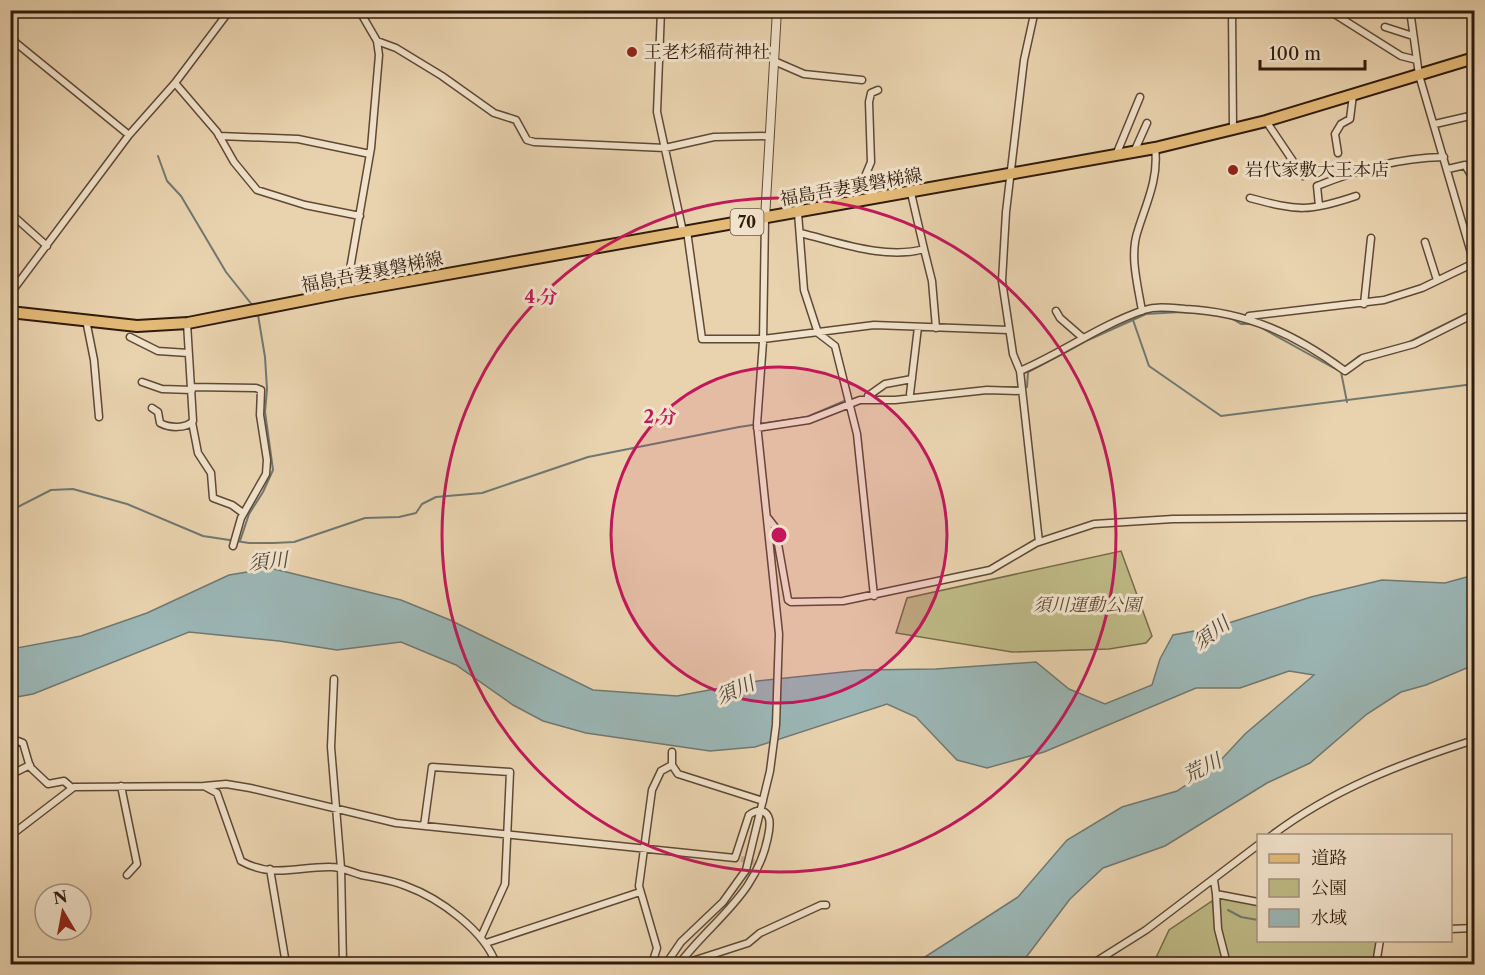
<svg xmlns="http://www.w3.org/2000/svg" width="1485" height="975" viewBox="0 0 1485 975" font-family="'Libre Caslon Text','Noto Serif JP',serif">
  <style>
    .green { fill: #beba86; stroke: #776a49; stroke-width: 1.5 }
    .water { fill: #9bb6b5; stroke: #707871; stroke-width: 1.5 }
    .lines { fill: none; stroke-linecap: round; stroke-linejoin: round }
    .stream { stroke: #707871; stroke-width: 2 }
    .minor-tunnel { stroke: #c4ae8e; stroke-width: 6; stroke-dasharray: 6 3; stroke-linecap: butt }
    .minor-casing { stroke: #5e4935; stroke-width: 9 }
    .tertiary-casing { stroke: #5e4935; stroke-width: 10 }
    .primary-casing { stroke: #301b0c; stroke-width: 14 }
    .minor { stroke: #f1e2cb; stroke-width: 6 }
    .tertiary { stroke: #f1e2cb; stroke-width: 8 }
    .primary { stroke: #e4ba78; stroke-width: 10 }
    .ring { fill: none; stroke: #c2185b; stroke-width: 3 }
    .poi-dot { fill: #8f2418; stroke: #f1e2cb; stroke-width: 2 }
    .labels { text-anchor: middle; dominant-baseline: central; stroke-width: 6; stroke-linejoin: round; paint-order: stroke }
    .shield { fill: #f1e2cb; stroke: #6a5745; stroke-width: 1.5 }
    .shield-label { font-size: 16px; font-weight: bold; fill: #301b0c }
    .poi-label { font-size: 18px; fill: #301b0c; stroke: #f1e2cb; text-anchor: start }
    .street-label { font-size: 18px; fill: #301b0c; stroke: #f1e2cb }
    .park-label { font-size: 18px; font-style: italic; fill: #5b4b31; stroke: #f1e2cb }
    .water-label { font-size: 20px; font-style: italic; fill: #504a3f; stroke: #f1e2cb }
    .centre { fill: #c2185b; stroke: #f1e2cb; stroke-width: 3 }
    .ring-label { font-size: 18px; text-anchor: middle; font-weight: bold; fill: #c2185b; stroke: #f1e2cb; stroke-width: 6; stroke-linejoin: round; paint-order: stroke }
  </style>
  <rect width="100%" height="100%" fill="#e9d3af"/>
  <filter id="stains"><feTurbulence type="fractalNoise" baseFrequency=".00333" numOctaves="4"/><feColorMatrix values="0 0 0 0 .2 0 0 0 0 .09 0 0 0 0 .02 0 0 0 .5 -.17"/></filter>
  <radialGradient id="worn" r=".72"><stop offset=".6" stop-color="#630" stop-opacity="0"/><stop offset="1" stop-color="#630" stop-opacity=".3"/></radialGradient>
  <!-- green -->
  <path class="green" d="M1121 551 1152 636 1146 643 1109 649 1012 652 896 633 907 598Z
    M1218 897 1258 904V940L1379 941 1374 964H1229L1220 930Z
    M1212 901 1224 964H1153L1169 930Z"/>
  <!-- water -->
  <path class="water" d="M270 568 401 600 450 620 593 690 677 696 758 681 862 670 936 669 1036 662 1069 689 1105 704 1152 685 1160 659 1173 635 1216 627 1311 597 1382 580 1445 583 1474 575V665L1426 685 1401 692 1367 714 1310 763 1267 783 1165 846 1103 868 1070 899 1021 964H914L1018 897 1067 840 1122 807 1177 791 1218 763 1245 734 1314 675 1289 671 1240 688H1196L1044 752 987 768 957 760 916 717 887 704 755 747 710 751 586 733 543 721 513 705 456 665 401 642 337 650 279 641 189 632 33 694 11 698V649L81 636 147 613 229 575Z"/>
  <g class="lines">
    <!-- stream -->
    <path class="stream" d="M158 156 167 181 181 196 226 272 253 306
      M1229 317 1241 324H1252
      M1133 320 1149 366 1221 416 1474 384
      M1260 327 1341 372 1347 402
      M1405 344 1474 310
      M1345 367 1359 356 1397 346
      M991 387H1027L1028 372 1086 341 1146 314 1180 312 1209 314
      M10 511 51 490 73 489 127 504 203 536 249 543H274L294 542 365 518 399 517 416 513 422 504 436 497 482 493 588 457 739 427 807 417 849 399H857
      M240 541 249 514 263 492 273 470 265 412 267 389 265 357 258 315
      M1228 910 1241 917 1258 920"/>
    <!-- minor-tunnel -->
    <path class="minor-tunnel" d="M741 859 754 862"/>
    <defs>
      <path id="minor" d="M661 10 657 112 683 232
        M1035 10 1024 60 1006 212 1002 281 1013 354 1020 371 1039 542
        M1232 10 1233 128
        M1328 10 1401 56 1417 60
        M1399 10 1410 12
        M1410 10 1419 75 1474 263
        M1385 27 1413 36
        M10 38 129 135
        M377 41 396 48 442 76 494 113 516 120 527 140 534 142 665 148 714 137 770 136
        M774 61 804 74 862 80
        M175 83 217 132 234 162 257 190 305 205 360 216
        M1266 121 1303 176
        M1435 124 1474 115
        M219 136 298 139 370 154
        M1134 152 1147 123
        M1338 153 1335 134 1341 124 1350 119 1353 95
        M1116 155 1140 97
        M1448 169 1465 165 1474 180
        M1250 198C1298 211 1309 212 1356 196
        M872 199 866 174 871 162 869 102 871 93 878 90
        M1319 206 1317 186C1360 169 1398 158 1444 157
        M10 213 47 246
        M798 213 804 290 818 333 835 346 857 434 874 596
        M687 231 702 339H763L874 325 1008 330
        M800 233C838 242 885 260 924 249L911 193
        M1425 242 1437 280
        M924 249 932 281 936 328
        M346 292 371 148 379 55 377 41 359 10
        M10 294 129 135 175 83 230 10
        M1364 304 1371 238
        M1056 311 1060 318 1083 338
        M1142 311C1138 286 1129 255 1138 230 1146 204 1159 178 1155 148
        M1249 316 1384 300 1422 288 1474 263
        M86 320 94 360 99 417
        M130 337 158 351 188 353
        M1020 371C1062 353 1100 325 1144 310 1157 306 1171 308 1185 309 1247 312 1295 334 1345 371L1363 358 1414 344 1474 314
        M142 382 162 389 192 390
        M191 387 256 388 261 390 260 415 267 460 266 474 241 518 233 546
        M910 394 918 327
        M868 396 885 384 912 379
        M152 408 158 412 160 423C169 428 186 429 193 421L187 323
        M192 422 198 453 211 473 213 498 232 505 243 513
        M757 428 809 420 860 400H895L987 390 1022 391
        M768 518 775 527 788 600 791 602 843 601 990 570 1036 543 1094 524 1173 519 1474 517
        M334 679 331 747 341 868 343 964
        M10 746 18 741 23 743 30 767 48 784 64 781 72 788
        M672 752V765L678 774 763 801
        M10 775 30 765
        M121 786 137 864 127 875
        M204 786 226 784 250 788 396 823 735 858 749 815C753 812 757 810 762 811 771 814 770 824 769 831 759 894 714 918 679 964
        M424 826 432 767 510 772 505 884 481 937
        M10 836 74 787 204 786 217 793 241 861C273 879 300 866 331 867 341 867 351 872 361 875 376 878 392 880 406 886 439 898 485 931 496 964
        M1271 836C1333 789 1402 763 1474 740
        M270 869 286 964
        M1214 880 1216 894 1258 902
        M1216 894 1218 929 1227 964
        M1450 929 1474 928
        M486 943 640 892
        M652 964 657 948 639 886 652 790 661 771 672 765
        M666 964 681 942 723 902 746 870 770 771 776 725 779 634 757 424 763 342 765 219
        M683 964 748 943 760 933 821 905H826
        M1092 964 1146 930 1258 845
        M1376 964 1380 940"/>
      <path id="tertiary" d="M765 219 777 10"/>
      <path id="primary" d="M10 312 137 326 188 323 346 292 1155 148 1266 121 1474 58"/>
    </defs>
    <!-- minor casing -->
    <use href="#minor" class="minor-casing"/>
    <!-- tertiary casing -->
    <use href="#tertiary" class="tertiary-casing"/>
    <!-- primary casing -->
    <use href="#primary" class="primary-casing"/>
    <!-- minor -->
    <use href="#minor" class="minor"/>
    <!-- tertiary -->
    <use href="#tertiary" class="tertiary"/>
    <!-- primary -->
    <use href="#primary" class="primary"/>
  </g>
  <!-- distance rings -->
  <circle cx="779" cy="535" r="168" fill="#c2185b" fill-opacity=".12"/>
  <g class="ring">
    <circle cx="779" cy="535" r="168"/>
    <circle cx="779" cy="535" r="337"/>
  </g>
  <!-- markers -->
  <g class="poi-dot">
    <circle cx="632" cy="52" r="6"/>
    <circle cx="1233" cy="170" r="6"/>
  </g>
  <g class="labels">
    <!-- shield labels -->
    <rect class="shield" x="730.5" y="209" width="33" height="26" rx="4.5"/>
    <g class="shield-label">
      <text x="747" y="222">70</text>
    </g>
    <!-- poi labels -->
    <g class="poi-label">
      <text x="644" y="52">王老杉稲荷神社</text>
      <text x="1245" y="170">岩代家敷大王本店</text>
    </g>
    <!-- street labels -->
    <g class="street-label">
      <text transform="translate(851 187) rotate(-10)">福島吾妻裏磐梯線</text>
      <text transform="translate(372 272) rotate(-11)">福島吾妻裏磐梯線</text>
    </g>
    <!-- park labels -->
    <g class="park-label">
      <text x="1087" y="605">須川運動公園</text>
    </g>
    <!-- water labels -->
    <g class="water-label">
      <text transform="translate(268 561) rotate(-5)">須川</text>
      <text transform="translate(1211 633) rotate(-37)">須川</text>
      <text transform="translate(735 690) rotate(-24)">須川</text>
      <text transform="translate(1202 768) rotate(-26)">荒川</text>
    </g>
  </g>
  <circle cx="779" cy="535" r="9" class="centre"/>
  <g class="ring-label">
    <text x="541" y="303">4 分</text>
    <text x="660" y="423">2 分</text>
  </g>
  <!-- margin -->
  <rect width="1485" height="975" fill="none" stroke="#e9d3af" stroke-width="36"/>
  <rect x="12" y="12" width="1461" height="951" fill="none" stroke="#301b0c" stroke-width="3"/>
  <rect x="18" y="18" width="1449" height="939" fill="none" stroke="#301b0c" stroke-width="1.5"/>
  <!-- legend -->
  <rect x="1257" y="834" width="195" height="108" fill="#f1e2cb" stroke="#a4927f" stroke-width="1.5"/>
  <rect x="1269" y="854" width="30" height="9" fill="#e4ba78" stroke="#a4927f" stroke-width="1.5"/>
  <text x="1311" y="864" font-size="18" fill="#301b0c">道路</text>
  <rect x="1269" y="879" width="30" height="18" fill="#beba86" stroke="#a4927f" stroke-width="1.5"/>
  <text x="1311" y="894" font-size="18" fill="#301b0c">公園</text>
  <rect x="1269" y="909" width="30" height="18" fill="#9bb6b5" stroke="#a4927f" stroke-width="1.5"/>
  <text x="1311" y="924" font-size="18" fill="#301b0c">水域</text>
  <!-- north arrow -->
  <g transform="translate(63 912) rotate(350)"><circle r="28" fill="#f1e2cb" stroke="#a4927f" stroke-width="1.5"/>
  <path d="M0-4.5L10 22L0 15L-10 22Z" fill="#8f2418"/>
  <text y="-9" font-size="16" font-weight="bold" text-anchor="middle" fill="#301b0c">N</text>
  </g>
  <!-- scale -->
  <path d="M1260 60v9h105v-9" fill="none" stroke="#301b0c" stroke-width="3"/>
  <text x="1269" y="60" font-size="18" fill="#301b0c" stroke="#f1e2cb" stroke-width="4.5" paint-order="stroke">100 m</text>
  <rect width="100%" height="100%" filter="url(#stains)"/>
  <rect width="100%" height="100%" fill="url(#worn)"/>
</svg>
